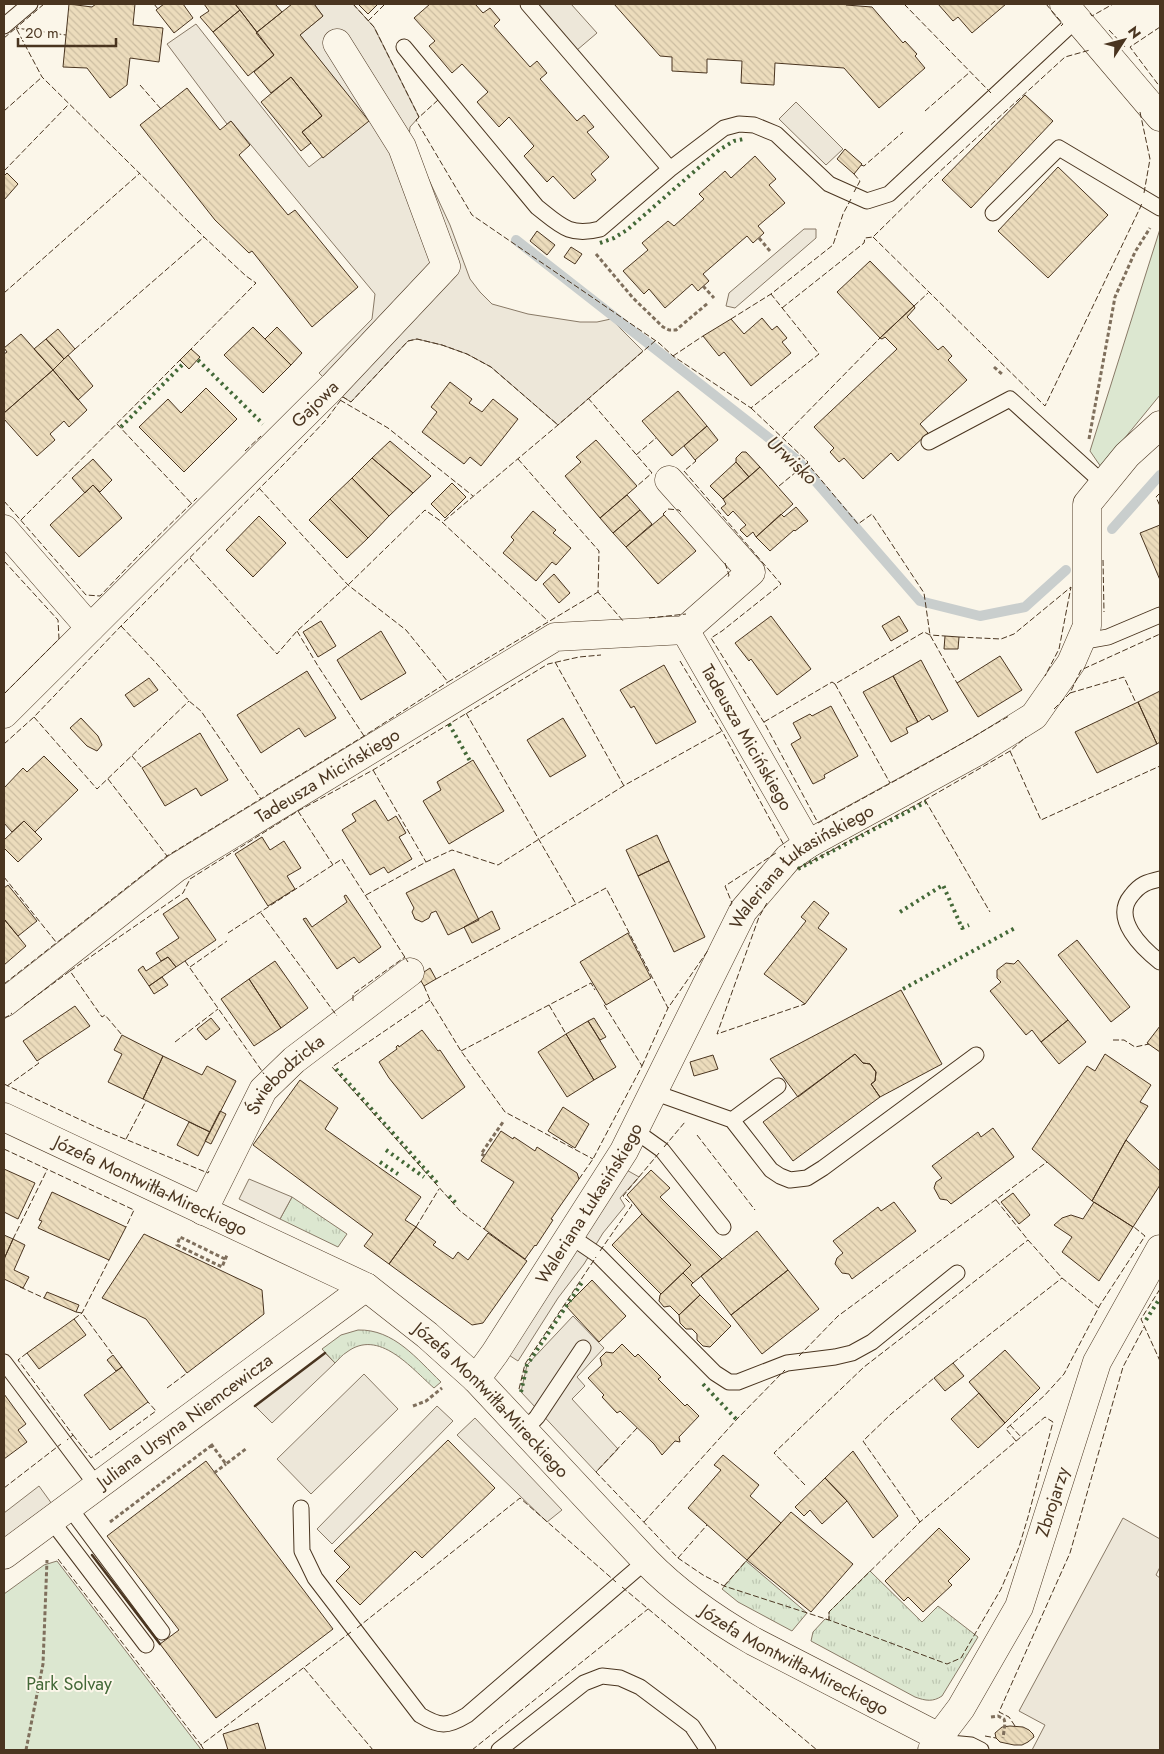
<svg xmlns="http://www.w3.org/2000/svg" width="1164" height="1754" viewBox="0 0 1164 1754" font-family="Jost,sans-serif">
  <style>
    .grass { fill: url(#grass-tufts); stroke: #887966 }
    .park { fill: #dce7d0; stroke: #887966 }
    .parking { fill: #ede7d9; stroke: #887966 }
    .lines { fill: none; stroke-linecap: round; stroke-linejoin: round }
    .stream { stroke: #c9cecd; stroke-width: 10 }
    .building { fill: url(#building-back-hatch); stroke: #4a3520 }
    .service-casing { stroke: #4a3520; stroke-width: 17 }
    .minor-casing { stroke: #4a3520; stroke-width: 29 }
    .path { stroke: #7f6f5c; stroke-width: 3; stroke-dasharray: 4 2.5; stroke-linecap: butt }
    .service { stroke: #fbf6e9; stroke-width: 15 }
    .minor { stroke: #fbf6e9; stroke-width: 28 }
    .hedge { stroke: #436837; stroke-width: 4; stroke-dasharray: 2.5 4; stroke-linecap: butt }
    .fence { stroke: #4a3520; stroke-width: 1; stroke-dasharray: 6 2.5; stroke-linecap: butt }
    .wall { stroke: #4a3520; stroke-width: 2.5 }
    .labels { text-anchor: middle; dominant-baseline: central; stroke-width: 4; stroke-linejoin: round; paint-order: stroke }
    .street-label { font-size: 18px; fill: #4a3520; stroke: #fbf6e9 }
    .park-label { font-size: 18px; fill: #436837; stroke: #fbf6e9 }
    .water-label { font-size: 19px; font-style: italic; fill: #4a3520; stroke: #fbf6e9 }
  </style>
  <defs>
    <pattern id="grass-tufts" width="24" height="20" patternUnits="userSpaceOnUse" patternTransform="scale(1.25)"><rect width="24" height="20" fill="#dce7d0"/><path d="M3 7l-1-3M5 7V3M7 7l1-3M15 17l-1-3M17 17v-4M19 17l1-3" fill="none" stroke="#bec7b2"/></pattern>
    <pattern id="building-back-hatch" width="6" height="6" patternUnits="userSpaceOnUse" patternTransform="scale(1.25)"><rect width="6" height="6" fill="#ecdcbc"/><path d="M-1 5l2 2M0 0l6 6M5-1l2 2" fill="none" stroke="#ccbda1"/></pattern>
  </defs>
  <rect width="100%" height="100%" fill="#fbf6e9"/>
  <!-- grass -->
  <path class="grass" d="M292 1197 347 1234 338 1247 280 1219Z
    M358 1330C394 1329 417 1359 441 1382L434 1388C411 1368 379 1328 347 1352 342 1355 339 1359 335 1363L322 1349 341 1335Z
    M746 1561 807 1613 792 1631 738 1602 722 1589Z
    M870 1571 922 1622 938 1606 978 1637 942 1696C933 1702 926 1701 915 1697L811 1641 813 1632 825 1619 829 1620V1612Z"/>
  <!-- park -->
  <path class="park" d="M1160 229V395L1101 467 1090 451Z
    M57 1561 200 1748 201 1750H4V1594L44 1565Z"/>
  <!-- parking -->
  <path class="parking" d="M314 4H353L374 27 419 117 410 127 409 137 450 225 470 279 480 292 492 304 528 314 580 322H597L611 319 643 351 558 425 491 367 467 354 442 345 417 339 408 341 351 402 343 397 319 373 372 319 375 294 231 121 227 124 167 44 196 24 309 167 368 121 300 35 323 16Z
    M537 4H571L597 33 577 50Z
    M796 102 843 149 826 165 779 119Z
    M804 229H816V238L735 308 726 306 729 293Z
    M616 1164 639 1177 620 1198 625 1206 603 1233 584 1264 558 1298 518 1361 498 1348Z
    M249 1179 292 1197 280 1219 239 1199Z
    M573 1316 604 1348 577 1377 585 1386 572 1399 618 1449 596 1472 521 1392 527 1365Z
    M325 1353 335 1363 272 1423 255 1406Z
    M364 1374 398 1409 311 1494 277 1459Z
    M437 1406 453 1421 332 1544 317 1529Z
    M475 1418 562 1510 547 1522 457 1435Z
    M39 1486 52 1504 4 1541V1513Z
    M1123 1518 1160 1539V1567L1156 1575 1160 1578V1750H1032L1045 1725 1019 1711Z"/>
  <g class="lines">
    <!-- stream -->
    <path class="stream" d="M516 240 797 460 920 601 980 616 1025 607 1066 570
      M1112 529 1160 475"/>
  </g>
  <!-- building -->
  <path class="building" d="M69 4 92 7 96 4H135L133 25 163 28 159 62 130 58 127 85 110 98 87 68 63 67Z
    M164 4H183L193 18 174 33 156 10Z
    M204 4H235L240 10 213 32 200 17 209 11Z
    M235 4H275L282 12 257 32Z
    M292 4H314L323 16 300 35 369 121 323 158 302 132 322 116 291 77 271 93 254 72 274 55 256 33Z
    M360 4H378L368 14 359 5Z
    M430 4H475L483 13 490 8 500 20 494 26 530 67 537 61 547 73 540 79 577 121 584 115 594 127 587 132 609 157 591 174 596 180 574 199 553 176 547 182 524 156 534 146 509 117 499 127 477 102 488 92 462 64 452 73 429 46 435 41 414 18Z
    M614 4H846V5L872 7 903 43 905 41 917 54 915 56 925 68 879 108 844 68 775 63 774 85 741 83 742 61 707 59V73L672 71V57L660 56Z
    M938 4H1006L972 33 958 17 953 21Z
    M240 10 274 55 248 76 213 32Z
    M291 77 322 116 302 132 311 143 301 151 261 102Z
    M187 88 220 130 231 121 250 145 239 155 288 215 295 210 358 287 312 327 252 251 249 253 215 220 140 125Z
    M1025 95 1053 121 971 208 942 180Z
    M845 149 862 164 854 174 837 159Z
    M755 156 776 179 769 185 785 203 758 226 764 233 753 243 747 236 703 274 709 281 698 291 692 284 665 308 649 289 644 294 623 271 648 250 642 243 668 221 674 226 704 199 699 194 725 171 731 178Z
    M1058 167 1108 215 1048 278 998 231Z
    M7 173 18 184 4 200V176Z
    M537 231 555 245 547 255 530 241Z
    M571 247 582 254 575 264 564 257Z
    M870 261 914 306 880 338 837 292Z
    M914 306 915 308 907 317 938 350 943 346 952 356 948 360 967 380 920 424 928 433 898 461 891 453 863 479 844 458 839 462 830 452 834 448 814 427 897 349 885 337 882 339 880 338Z
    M762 318 772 330 777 326 787 338 782 342 791 353 751 386 724 352 719 356 703 336 731 319 744 334Z
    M253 327 291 365 263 393 224 355Z
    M277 327 302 353 291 365 265 339Z
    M58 329 75 349 64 359 46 339Z
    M21 334 53 370 4 413V354L7 352 4 348Z
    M46 339 64 359 53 370 34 349Z
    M191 349 200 357 189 369 180 360Z
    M68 355 93 386 78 400 53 370Z
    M53 370 87 410 69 427 64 421 50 434 55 440 37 456 4 419V413Z
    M450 382 472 399 469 403 482 412 493 399 518 419 481 466 470 457 464 464 422 432 437 412 431 407Z
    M206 388 237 419 184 472 139 427 168 399 181 413Z
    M678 391 707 426 672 456 642 421Z
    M707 426 718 440 695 460 684 446Z
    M596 440 637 486 600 518 565 476 581 462 576 457Z
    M390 441 431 476 413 493 372 458Z
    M742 452H746L760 467 749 477 736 462V458Z
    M372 458 413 493 389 516 352 478Z
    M93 459 112 480 100 492 93 485 85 493 72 478Z
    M736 462 749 477 723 499 710 486Z
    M760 467 793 504 756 537 753 532 747 537 740 530 746 525 733 511 728 516 721 508 726 504 723 499Z
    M352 478 389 516 368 538 330 499Z
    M452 483 466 497 445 518 431 504Z
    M93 485 122 518 79 557 50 525Z
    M627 495 640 510 613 533 600 518Z
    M330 499 368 538 347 558 309 520Z
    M796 507 808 521 795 531 794 530 770 551 756 537 781 514 784 517Z
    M640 510 652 524 626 547 613 533Z
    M533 511 556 530 553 533 571 548 556 565 552 562 536 581 503 553 514 540 511 537Z
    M664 515 696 551 658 584 626 547Z
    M259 516 286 543 253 577 226 550Z
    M1160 525V580L1140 533Z
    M554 574 570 593 559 603 543 584Z
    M771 616 811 669 777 695 751 659 749 661 735 643Z
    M899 616 908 631 891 641 882 626Z
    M321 621 336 646 318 657 303 632Z
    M381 631 406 673 361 700 337 660Z
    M945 636 959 637 958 649H944Z
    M1000 656 1022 690 978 717 957 683Z
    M921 660 948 711 932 720 929 715 918 722 893 676Z
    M664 665 696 722 656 744 634 706 631 708 620 690Z
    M307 671 336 718 305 737 299 728 261 753 237 715Z
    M893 676 918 722 906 728 908 733 891 742 863 692Z
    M149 678 158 690 134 707 125 695Z
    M1160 691V742L1157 744 1138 702Z
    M1138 702 1157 744 1097 773 1075 732Z
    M831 706 858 756 824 775 825 778 813 784 791 744 801 738 793 723 810 714 812 716Z
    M81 718 98 736 102 745 97 751 87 746 70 728Z
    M563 718 586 756 550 777 527 740Z
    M200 733 228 780 201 796 196 788 165 806 142 768Z
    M44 756 78 790 35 832 24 821 12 832 4 823V788L23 768 27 772Z
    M473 760 504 811 449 844 423 801 441 790 437 782Z
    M375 800 388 821 396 816 406 833 399 837 412 859 388 873 384 867 370 875 342 830 356 821 352 814Z
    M24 821 42 839 18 862 4 848V840Z
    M657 835 669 861 638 876 626 850Z
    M262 837 270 850 284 841 301 868 287 876 295 889 268 906 235 854Z
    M669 861 705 937 674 952 638 876Z
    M454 869 479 920 448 935 436 911 431 913 429 918 422 922 415 919 412 912 414 908 406 893Z
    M8 885 37 921 18 936 4 919V888Z
    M346 895 381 947 359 963 354 957 337 969 303 919 306 918 312 927 347 902 344 896Z
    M187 898 216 940 176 967 168 957 161 961 156 953 179 938 163 914Z
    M814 901 829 913 818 928 847 949 805 1004 764 974 806 921 801 917Z
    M492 911 500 929 472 943 464 927Z
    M4 919 26 946 4 965Z
    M628 933 651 978 606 1005 580 962Z
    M1077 940 1130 1007 1111 1022 1058 955Z
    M168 957 176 967 149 986 138 970 143 966 146 971Z
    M1018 960 1068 1020 1041 1042 1032 1030 1026 1035 990 991 1001 982 997 978V970L1006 963 1014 964Z
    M275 961 308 1008 281 1028 249 979Z
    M430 968 436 979 424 986 418 976Z
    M162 977 168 985 154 994 149 986Z
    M249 979 281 1028 254 1046 221 999Z
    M901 990 942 1064 880 1097 871 1084 875 1081 876 1072 870 1064 863 1063 855 1054 798 1097 770 1059Z
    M75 1006 90 1026 37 1061 23 1041Z
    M211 1018 220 1029 206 1040 197 1029Z
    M594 1018 606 1037 600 1040 588 1021Z
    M1068 1020 1086 1042 1059 1064 1041 1042Z
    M588 1021 616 1067 594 1080 566 1034Z
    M1160 1026V1052L1147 1043Z
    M422 1030 438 1051 440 1050 465 1087 422 1119 389 1078 379 1062 397 1049 396 1047 398 1045 399 1047Z
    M566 1034 594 1080 567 1097 538 1052Z
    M122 1035 163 1056 143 1099 108 1082 122 1054 114 1050Z
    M855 1054 863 1063 870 1064 876 1072 875 1081 871 1084 880 1097 793 1161 763 1122Z
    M1105 1054 1151 1085 1140 1102 1148 1106 1126 1140 1092 1201 1032 1149 1087 1066 1095 1071Z
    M713 1055 718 1069 694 1076 690 1062Z
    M163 1056 202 1075 207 1066 236 1081 210 1132 143 1099Z
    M300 1080 338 1108 325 1129 421 1197 405 1220 416 1227 389 1264 364 1246 373 1234 253 1145Z
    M563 1107 589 1124 575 1148 548 1131Z
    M220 1111 226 1114 211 1144 205 1141Z
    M189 1122 210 1132 198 1156 177 1145Z
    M993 1128 1014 1157 951 1204 947 1200 940 1199 934 1188 936 1182 942 1178 932 1166 978 1132 981 1137Z
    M501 1131 513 1139 514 1137 535 1151 537 1147 577 1173 579 1179 551 1219 553 1220 536 1246 535 1245 525 1259 484 1229 514 1182 481 1161Z
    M1126 1140 1160 1171V1185L1133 1227 1092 1201Z
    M4 1169 35 1183 18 1219 4 1212Z
    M651 1170 670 1188 660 1197 722 1259 693 1283 683 1273 691 1265 642 1214 627 1195Z
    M52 1192 126 1227 109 1260 38 1228 42 1221 39 1220Z
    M1013 1193 1030 1215 1019 1224 1001 1202Z
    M894 1202 916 1231 852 1279 849 1274 842 1273 835 1264 837 1258 843 1253 833 1241 878 1207 881 1211Z
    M1094 1202 1133 1227 1099 1281 1062 1252 1072 1237 1054 1225 1062 1218 1071 1215 1083 1219Z
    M642 1214 691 1265 661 1294 612 1245Z
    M416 1227 436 1242 433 1245 453 1259 458 1252 468 1260 488 1233 527 1261 483 1323 472 1325 389 1264Z
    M757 1231 788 1270 731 1315 701 1276Z
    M144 1234 262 1290 264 1314 187 1373 146 1319 102 1298Z
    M4 1235 13 1239 4 1259Z
    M13 1239 25 1245 14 1270 29 1277 23 1288 4 1279V1259Z
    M788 1270 819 1309 762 1354 731 1315Z
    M683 1273 693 1283 691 1285 700 1295 679 1315 670 1306 664 1307 659 1301 660 1295Z
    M592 1280 626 1316 599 1342 566 1306Z
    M47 1292 79 1305 76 1312 44 1298Z
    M700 1295 731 1326 710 1347 703 1346 697 1340V1334L692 1329H686L680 1323 679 1315Z
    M74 1319 86 1335 39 1369 27 1353Z
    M622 1344 635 1357 638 1354 661 1377 658 1379 685 1406 687 1404 699 1416 679 1437 680 1442 675 1441 662 1455 654 1444 620 1411 617 1413 602 1397 604 1395 588 1378 602 1365 600 1358 606 1352 613 1353Z
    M1005 1350 1040 1388 1005 1423 969 1382Z
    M113 1355 122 1367 116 1371 107 1360Z
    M953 1363 964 1376 945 1391 934 1378Z
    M122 1367 148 1402 110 1430 84 1395Z
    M979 1393 1005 1423 978 1448 951 1419Z
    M4 1394 26 1424 18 1430 27 1442 4 1459Z
    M448 1440 495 1488 422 1558 415 1551 360 1605 336 1581 350 1567 334 1551Z
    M853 1451 898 1516 873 1538 847 1501 825 1478Z
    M723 1455 759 1485 750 1496 781 1523 747 1560 688 1508 721 1470 714 1465Z
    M206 1461 333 1629 216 1718 160 1644 179 1630 107 1536Z
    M825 1478 847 1501 822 1524 810 1510 804 1516 795 1507Z
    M791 1512 853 1564 811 1612 747 1560Z
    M939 1528 970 1559 948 1581 952 1585 923 1612 908 1597 904 1601 885 1581Z
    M258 1723 266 1750H228L223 1734Z
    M1010 1726 1023 1727 1029 1730 1033 1734 1034 1737 1028 1742 1022 1745H1014L1000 1742 996 1738 995 1733 1002 1727Z"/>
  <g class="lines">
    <defs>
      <path id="service" d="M528 4 670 169
        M4 26 30 4
        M404 47 537 207C560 225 569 237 600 229L670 169 724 128 739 124 754 125 776 134 829 184 867 201 889 194 1077 19
        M993 213 1059 148 1160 208
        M929 442 1010 399 1104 484
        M1080 642 1108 637 1160 615
        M1160 879C1147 882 1140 884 1131 896 1112 919 1142 948 1160 962
        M653 1092 732 1120 771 1170 780 1176 790 1180 807 1178 823 1168 976 1055
        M732 1120 778 1086
        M634 1130 662 1150 723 1227
        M570 1236 598 1255 715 1373 729 1382H738L787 1363 835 1357 852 1353 872 1342 957 1273
        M4 1362 97 1486
        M524 1431 537 1417 583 1348
        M69 1507 162 1632
        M301 1508 302 1551 315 1578 420 1715C440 1727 447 1727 467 1715L646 1561
        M51 1520 146 1645
        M939 1737 950 1743 971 1745 981 1750
        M499 1750 584 1683 602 1676 620 1678 640 1687 692 1726 708 1750"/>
      <g id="minor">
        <path d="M1064 4 1160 117"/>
        <path d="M4 529 90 628"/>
        <path id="s1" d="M685 630 808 844"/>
        <path id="s2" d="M4 714 333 386 446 266 402 147 337 43"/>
        <path id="s3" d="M4 1003 176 868 555 637 685 630 751 572 669 480"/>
        <path id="s4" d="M4 1117 366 1287 427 1335 476 1379 646 1561C678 1594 713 1618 753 1641L939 1737"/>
        <path id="s5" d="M203 1211 263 1090 294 1060 410 972"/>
        <path id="s6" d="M476 1379 495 1353 624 1151 743 911 788 858 808 844 978 751 1034 716 1071 663 1087 626V504L1127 455 1160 425"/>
        <path id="s7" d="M4 1555 366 1287"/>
        <path id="s8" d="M932 1750 939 1737 961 1708 1019 1607 1097 1362 1160 1249"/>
      </g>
    </defs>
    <!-- service casing -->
    <use href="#service" class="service-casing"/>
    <!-- minor casing -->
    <use href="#minor" class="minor-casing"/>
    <!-- path -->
    <path class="path" d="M759 238 770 251
      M596 254 633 298 663 327 669 330H676L708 303
      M703 286 714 298
      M994 367 1003 375
      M1089 439 1115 297 1135 252 1150 228
      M485 1156 481 1154 503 1122
      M225 1259 180 1237 177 1245 222 1267 227 1255
      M413 1406 426 1401 442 1388
      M211 1444 226 1464 247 1448
      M214 1473 226 1464
      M110 1522 212 1445
      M991 1717 998 1716 1004 1719 1005 1723 1003 1738
      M26 1750 43 1664 47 1560"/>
    <!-- service -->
    <use href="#service" class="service"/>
    <!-- minor -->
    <use href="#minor" class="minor"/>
    <!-- hedge -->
    <path class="hedge" d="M600 243 614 238 627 230 719 150 734 141 744 139
      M198 360 263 424
      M121 427 182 365
      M449 724 470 761
      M798 869 926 802
      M900 912 943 885 962 928 969 925
      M903 989 1015 928
      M336 1069 439 1185
      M386 1150 424 1177
      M380 1162 398 1174
      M449 1196 457 1204
      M1146 1320 1160 1298
      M703 1384 736 1419
      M521 1392 527 1365 583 1281"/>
    <!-- fence -->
    <path class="fence" d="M44 4 16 28 66 35
      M154 4 158 9
      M353 4 374 27 419 117
      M904 4 991 93
      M1046 4 1063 24 1061 26
      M1090 13 1092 16 1113 4
      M368 21 385 4
      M1160 27 1130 47 1160 87
      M1109 30 1126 48
      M4 38 16 28 42 77 204 237 246 276 256 283 191 349
      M140 85 161 109
      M438 100 416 120 472 215 659 343 673 356 751 408 819 354 771 294
      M4 111 42 77
      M925 111 970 72
      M1140 112 1150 159 1144 193
      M861 165 864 166 903 132
      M4 171 69 104
      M854 174 860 181 854 192
      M873 237 1045 406 1140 208 1142 203
      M4 293 140 173
      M914 306 928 293
      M782 308 864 243 865 238 873 237 937 174 1065 57 1090 50
      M731 319 771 294 833 245 843 214 851 199
      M75 349 204 237
      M673 356 703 336
      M588 398 652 473 637 486
      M340 400 388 428 473 496
      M751 408 808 462 807 463 858 524 872 514 924 593 930 635 957 683
      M117 424 192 504
      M783 437 880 338
      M245 451 261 436
      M636 455 656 438
      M518 459 599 551 598 592 624 622
      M695 460 696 461 684 471 781 584 722 631 711 638 765 724 818 823 942 755 1009 716
      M779 486 807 463
      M259 488 348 585 406 630 448 682 598 592
      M1160 493 1156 497 1160 506
      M4 501 86 595 100 596 140 554 197 498
      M664 515 663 514 668 509 679 510 681 512
      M21 520 180 360
      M444 521 558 425 655 341
      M190 558 277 654 297 631 348 585 425 510 442 522 548 621
      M1103 560 1104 612
      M4 561 58 620 59 639 4 694
      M725 563 729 575 728 577
      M649 618 686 614
      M121 626 157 664 189 701 201 711 261 799
      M297 631 318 666 364 736
      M959 637 1001 639 1014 634 1071 587 1059 649 1045 676
      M680 661 722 731 785 847H784
      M555 662 624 786
      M835 684 890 783
      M1070 693 1124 677 1136 703
      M1054 709 1070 693 1081 670 1160 634
      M466 713 576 904
      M34 717 97 789 189 701
      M764 722 832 682 835 684 924 632 930 635 945 636
      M4 744 34 717 121 626 286 462 326 420 343 397 351 402 408 341 417 339 442 345 467 354 491 367 558 425
      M1010 751 1041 820 1160 766
      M132 756 142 768
      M373 770 426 862
      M108 779 167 856
      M925 800 990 912
      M298 811 333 865
      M797 869 925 800 1010 751 1026 737
      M4 877 56 942
      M366 895 426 862 452 850 498 865 625 785 722 731
      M767 903 759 917 717 1034 805 1004
      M730 906 732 903 725 886 776 853
      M261 913 337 1016
      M228 933 342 859 408 962
      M185 961 264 1074
      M190 967 227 941
      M70 971 183 893 190 879 298 811 373 770 548 664 579 657 601 655
      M436 979 606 888 668 1008 709 949
      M4 984 167 856 364 736 448 682
      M424 986 430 1000 461 1051 505 1112 593 1159
      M430 1000 332 1067 460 1211 484 1229
      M353 1001V994L405 957
      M24 1005 70 971 102 1017 105 1015 122 1035
      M549 1005 566 1034
      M4 1019 12 1013
      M1113 1040H1124L1135 1047 1149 1044
      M175 1042 218 1009
      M461 1051 591 983 595 990
      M642 1066 668 1008
      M4 1084 98 1128 208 1173 209 1171
      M7 1086 39 1063 37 1061
      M697 1135 755 1210
      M126 1139 146 1101
      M664 1147 685 1122
      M4 1149 134 1210 126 1227
      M579 1179 593 1159 642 1066 603 1003
      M996 1200 1028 1240 1062 1278 1099 1308
      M416 1227 439 1189
      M13 1239 47 1170
      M600 1251 632 1205 623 1196 659 1153
      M20 1287 44 1298
      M1160 1289 1141 1319 1160 1361
      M76 1312 82 1313 113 1355
      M74 1319 82 1313 109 1260
      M27 1353 18 1360 73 1435 67 1440
      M799 1356 838 1316 1047 1162
      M953 1363 1062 1278
      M167 1388 187 1373
      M519 1389 525 1364 596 1257
      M1010 1425 1021 1437 920 1522 829 1612V1620L947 1664 961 1658 1001 1589 1019 1547 1028 1517 1053 1422 1045 1417 1021 1437
      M637 1428 596 1472 678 1558 703 1575 724 1586 829 1620
      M73 1435 91 1458 156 1411 148 1402
      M1016 1441 1006 1429 1044 1396 1064 1374 1100 1305 1145 1236 1134 1227
      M805 1485 774 1453 864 1367 1028 1240
      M4 1488 61 1444
      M644 1522 737 1419 785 1370
      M920 1522 863 1441 891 1414 934 1378
      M678 1558 707 1525
      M58 1559 201 1745 351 1632
      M724 1586 747 1560
      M622 1587 817 1750
      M357 1628 520 1498 616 1582
      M304 1668 373 1750
      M1015 1726 1009 1717 999 1712 1070 1553 1123 1367 1144 1327
      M985 1736 996 1738
      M201 1745 204 1750
      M472 1750 648 1609"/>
    <!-- wall -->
    <path class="wall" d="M255 1406 325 1353
      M92 1555 160 1644"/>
  </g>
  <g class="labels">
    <!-- street labels -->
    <g class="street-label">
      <text stroke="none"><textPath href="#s2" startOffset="439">Gajowa</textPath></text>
      <text stroke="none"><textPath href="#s1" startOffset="124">Tadeusza Micińskiego</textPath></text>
      <text stroke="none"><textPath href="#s3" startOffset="396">Tadeusza Micińskiego</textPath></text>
      <text stroke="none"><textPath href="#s6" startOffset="614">Waleriana Łukasińskiego</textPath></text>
      <text stroke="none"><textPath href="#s5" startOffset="161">Świebodzicka</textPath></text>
      <text stroke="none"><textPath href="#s4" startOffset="162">Józefa Montwiłła-Mireckiego</textPath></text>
      <text stroke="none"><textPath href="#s6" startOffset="209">Waleriana Łukasińskiego</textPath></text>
      <text stroke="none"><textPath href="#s4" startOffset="569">Józefa Montwiłła-Mireckiego</textPath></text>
      <text stroke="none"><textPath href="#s7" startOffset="225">Juliana Ursyna Niemcewicza</textPath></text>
      <text stroke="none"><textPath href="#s8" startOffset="278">Zbrojarzy</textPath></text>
      <text stroke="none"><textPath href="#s4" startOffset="972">Józefa Montwiłła-Mireckiego</textPath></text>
    </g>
    <!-- park labels -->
    <g class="park-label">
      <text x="69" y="1684">Park Solvay</text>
    </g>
    <!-- water labels -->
    <g class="water-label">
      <text transform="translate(792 460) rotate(43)">Urwisko</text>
    </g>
  </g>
  <!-- border -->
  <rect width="1164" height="1754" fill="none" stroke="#4a3520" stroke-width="10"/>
  <!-- north arrow -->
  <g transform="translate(1124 40) rotate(54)" stroke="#fbf6e9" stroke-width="4" paint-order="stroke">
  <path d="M0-4L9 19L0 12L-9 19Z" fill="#4a3520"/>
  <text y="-8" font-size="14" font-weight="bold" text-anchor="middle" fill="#4a3520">N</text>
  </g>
  <!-- scale -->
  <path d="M18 38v8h98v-8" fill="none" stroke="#4a3520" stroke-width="2.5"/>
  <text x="25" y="38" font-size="15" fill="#4a3520" stroke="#fbf6e9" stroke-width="4" paint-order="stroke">20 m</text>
</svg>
